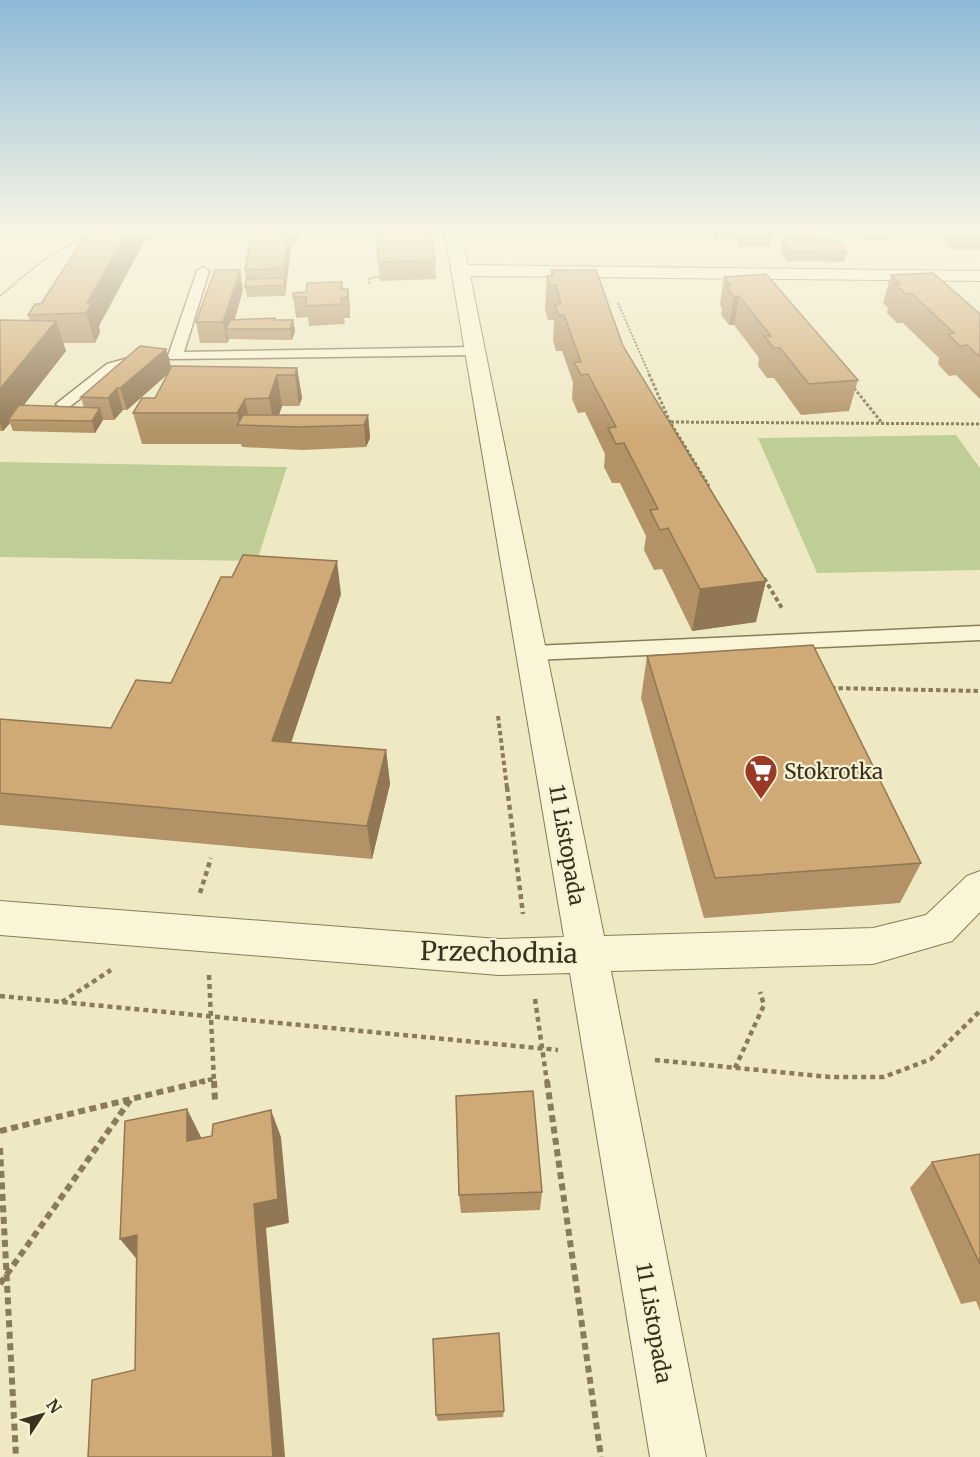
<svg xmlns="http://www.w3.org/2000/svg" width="980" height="1457" viewBox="0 0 980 1457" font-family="Merriweather,serif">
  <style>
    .green { fill: #bece96 }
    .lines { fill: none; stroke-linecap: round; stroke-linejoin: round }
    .lane-casing { stroke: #8a7b59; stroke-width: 3 }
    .street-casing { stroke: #8a7b59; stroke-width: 2 }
    .path-far4 { stroke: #8a7b59; stroke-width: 2; stroke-dasharray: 2 1.5; stroke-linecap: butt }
    .path-far3 { stroke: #8a7b59; stroke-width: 3; stroke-dasharray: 3 2; stroke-linecap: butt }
    .path-far2 { stroke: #8a7b59; stroke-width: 4; stroke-dasharray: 4.5 3; stroke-linecap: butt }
    .path-far1 { stroke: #8a7b59; stroke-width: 4.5; stroke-dasharray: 5 4; stroke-linecap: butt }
    .path { stroke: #8a7b59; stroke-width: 6; stroke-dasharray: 7 4.5; stroke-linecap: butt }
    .lane { fill: #faf5d6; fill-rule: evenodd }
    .street { fill: #faf5d6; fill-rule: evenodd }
    .wall { fill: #b29266 }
    .shaded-wall { fill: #917753 }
    .building { fill: #cfaa77; stroke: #917753; stroke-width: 1.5 }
    .labels { text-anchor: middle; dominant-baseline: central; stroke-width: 4.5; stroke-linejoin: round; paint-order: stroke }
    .poi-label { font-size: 21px; fill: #3a301e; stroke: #f7f2d3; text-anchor: start }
    .street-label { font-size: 21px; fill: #3a301e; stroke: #f7f2d3 }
    .near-street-label { font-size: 26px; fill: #3a301e; stroke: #f7f2d3 }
  </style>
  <rect width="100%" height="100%" fill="#efe9c3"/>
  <!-- green -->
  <path class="green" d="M956 435 980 468V570L817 573 758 438Z
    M0 462 287 467 257 561 0 557Z"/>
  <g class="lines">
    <defs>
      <path id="lane" d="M203 267 209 271 184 352 476 347 483 351 476 355 170 359 168 356 197 271Z
        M146 353 153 357 151 360 117 371 69 407H59L56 404 107 364Z
        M980 626V640L533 660 526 658 523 653 526 648 533 646Z"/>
      <path id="street" d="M445 233H461L468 265 980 271V281L470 276 604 936 873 928 926 915 967 876 980 871V912L952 941 873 964 611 971 706 1457H650L570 973 499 975 0 935V901L499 939 564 937Z"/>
    </defs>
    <!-- lane casing -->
    <use href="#lane" class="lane-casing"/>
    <!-- street casing -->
    <use href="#street" class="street-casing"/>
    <!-- path-far4 -->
    <path class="path-far4" d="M369 284V278L380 277
      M0 296 42 261 90 233
      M618 303 650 376"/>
    <!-- path-far3 -->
    <path class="path-far3" d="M649 374 670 422 709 486
      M854 388 882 423
      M671 422 980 424"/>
    <!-- path-far2 -->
    <path class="path-far2" d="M764 578 783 610
      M831 688 980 691
      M498 716 507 788"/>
    <!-- path-far1 -->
    <path class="path-far1" d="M507 787 523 914
      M200 893 211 858
      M209 975 214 1082
      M0 996 558 1050
      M535 999 547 1082
      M62 1002 111 970
      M655 1060 830 1077H884L931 1059 980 1011
      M735 1068 764 1005 760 992
      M199 1082 213 1079"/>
    <!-- path -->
    <path class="path" d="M214 1081 215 1101
      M547 1081 601 1457
      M0 1131 205 1081
      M0 1148 16 1457
      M0 1284 131 1099"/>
    <!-- lane -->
    <use href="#lane" class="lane"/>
    <!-- street -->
    <use href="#street" class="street"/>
  </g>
  <!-- wall -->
  <path class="wall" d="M87 233H151L152 234 148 242H144L99 326 100 332 95 343H63L66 351 24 405 84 408 81 397 166 349 171 368H297L302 398 299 406H282L279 415H368L370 438 366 447 303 450 242 447 241 444H142L133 413 155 398 168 374 127 410H123L114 420H103L95 433 13 431 10 423 3 431H0V321H30L28 315 41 304Z
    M252 233H348L303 234 291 246 285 296 247 297 245 287 246 279 245 270Z
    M713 233H772L769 247H739L736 239H715Z
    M859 233H892L889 240H863Z
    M939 233H980V250L950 249Z
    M782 238 847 252 844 262 786 261 780 248Z
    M435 260 436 279 380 281 378 262Z
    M551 270 623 346 756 622 692 631 662 569 654 570 644 550 646 536 620 483H612L604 467 605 454 585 412 578 413 572 399 573 382 562 351H556L553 340 554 320H548L545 310 547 276H551Z
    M891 275 980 314V399L956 375 949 376 938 364 939 358 903 323H897L887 313 888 308 883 303Z
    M724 277 858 380 849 411 801 415 774 378H767L758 366 759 358 734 325H729L721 315 722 309 720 305Z
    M342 282 343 289H348L350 309V318H344L345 324 309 326 308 317 296 318 293 297 306 292Z
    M243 290 234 320H293L295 331 292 340 229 339 227 343H200L196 322Z
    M341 594 291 743 386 750 390 784 372 859 0 825V719L111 728 171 683Z
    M647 656 921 863 900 903 704 918 641 698Z
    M980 1154V1311L976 1301 961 1304 910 1188 932 1162Z
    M542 1192 540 1210 461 1213 459 1195Z
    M504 1411 503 1417 438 1421 436 1415Z"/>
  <!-- shaded-wall -->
  <path class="shaded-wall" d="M127 233H142L144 242 99 326 100 332 95 343 86 313 87 303Z
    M146 233H151L152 234 148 242Z
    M288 233H303V234L291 246 286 288 284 268Z
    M240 270 243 290 232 329H226L229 339 227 343 223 322Z
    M285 278 286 288 285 296 284 285Z
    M348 289 350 309V318L348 297Z
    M739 296 734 325H729L734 297Z
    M293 320 295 331 292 340 290 329Z
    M56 321 66 351 12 420H8L10 423 3 431 0 423V389Z
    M166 349 172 370 127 410 120 388Z
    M297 368 302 398 299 406 295 375Z
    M277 375 282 406 275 426H274L269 398Z
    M117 388 123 410 114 420 108 398Z
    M245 399 250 425H240L237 413Z
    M100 408 103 420 95 433 92 421Z
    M368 415 370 438 366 447 364 425Z
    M337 561 341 594 280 775 272 741Z
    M766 581 756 622 692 631 700 589Z
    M386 750 390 784 372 859 367 826Z
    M187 1109 201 1137 202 1168 187 1141Z
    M271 1110 281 1137 289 1223 266 1228 285 1457H273L254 1204Z
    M137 1235 140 1263 120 1239Z"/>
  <!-- building -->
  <path class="building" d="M87 233H127L87 303H92L86 313 28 315 35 304H41Z
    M252 233H288L284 268 245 270Z
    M377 233H431L435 260 378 262Z
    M782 238 831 239 834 242 842 243 847 252 789 251Z
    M215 270H240L224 319 223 322H196Z
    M551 270H596L623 346 766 581 700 589 668 528 660 530 650 510 658 509 624 443 616 444 608 428 616 427 588 374 581 375 574 362H581L564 315H558L555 304H561L556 285H550L547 276 553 275Z
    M933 273 980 314V357L967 345 960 346 948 334 954 333 912 294H906L895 284H901L891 275Z
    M766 274 858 380 809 384 780 348H774L764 336H771L739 296 734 297 726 286H731L724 277Z
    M285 278 284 285 245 287 246 279Z
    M342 282 341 289H348V297L341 298 342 304 306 306V297H293V293L306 292 307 283Z
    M275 318 274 320H293L290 329H226L230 320Z
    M0 320 56 321 0 389Z
    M140 346 166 349 120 388H117L108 398 81 397Z
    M172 366 297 368 295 375H277L269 398 245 399 237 413H133L142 398H155Z
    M19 405 100 408 92 421 8 420Z
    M243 415H368L364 425 299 427 237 425Z
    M243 555 337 561 272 741 386 750 367 826 0 793V719L111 728 136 680 171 683 221 577H232Z
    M813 645 921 863 715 878 647 656Z
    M533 1091 542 1192 459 1195 456 1096Z
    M187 1109V1141L212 1136 213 1124 271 1110 278 1199 254 1204 273 1457H88L92 1380 135 1370 137 1235 120 1239 125 1121Z
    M980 1154V1264L932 1162Z
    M499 1333 504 1411 436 1415 433 1339Z"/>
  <!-- sky -->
  <linearGradient id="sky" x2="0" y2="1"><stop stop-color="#8dbad7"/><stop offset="0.53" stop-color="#f8f5e4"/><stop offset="1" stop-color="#f8f5e4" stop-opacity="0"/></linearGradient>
  <rect width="980" height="437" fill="url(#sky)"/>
  <!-- icons -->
  <defs>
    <symbol id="supermarket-pin" viewBox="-11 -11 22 30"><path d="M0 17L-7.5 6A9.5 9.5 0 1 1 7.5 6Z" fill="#9b3927" stroke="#f7f2d3"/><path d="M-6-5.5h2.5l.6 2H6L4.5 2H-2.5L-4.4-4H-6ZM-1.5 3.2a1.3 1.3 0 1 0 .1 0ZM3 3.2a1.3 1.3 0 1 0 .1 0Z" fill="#fff"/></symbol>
  </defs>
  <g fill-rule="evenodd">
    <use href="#supermarket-pin" x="742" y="752" width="38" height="52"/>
  </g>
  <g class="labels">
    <!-- poi labels -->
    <g class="poi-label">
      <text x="784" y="771">Stokrotka</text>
    </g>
    <!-- street labels -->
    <g class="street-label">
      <text transform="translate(567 845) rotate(80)">11 Listopada</text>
      <text transform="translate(654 1323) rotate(80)">11 Listopada</text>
    </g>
    <!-- near-street labels -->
    <g class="near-street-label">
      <text transform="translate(499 952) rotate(1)">Przechodnia</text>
    </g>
  </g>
  <!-- north arrow -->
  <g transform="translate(42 1415) rotate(54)" stroke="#f7f2d3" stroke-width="4.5" paint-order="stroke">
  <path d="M0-4.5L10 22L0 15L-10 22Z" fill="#3a301e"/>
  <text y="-9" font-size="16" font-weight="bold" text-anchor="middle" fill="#3a301e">N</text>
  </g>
</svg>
